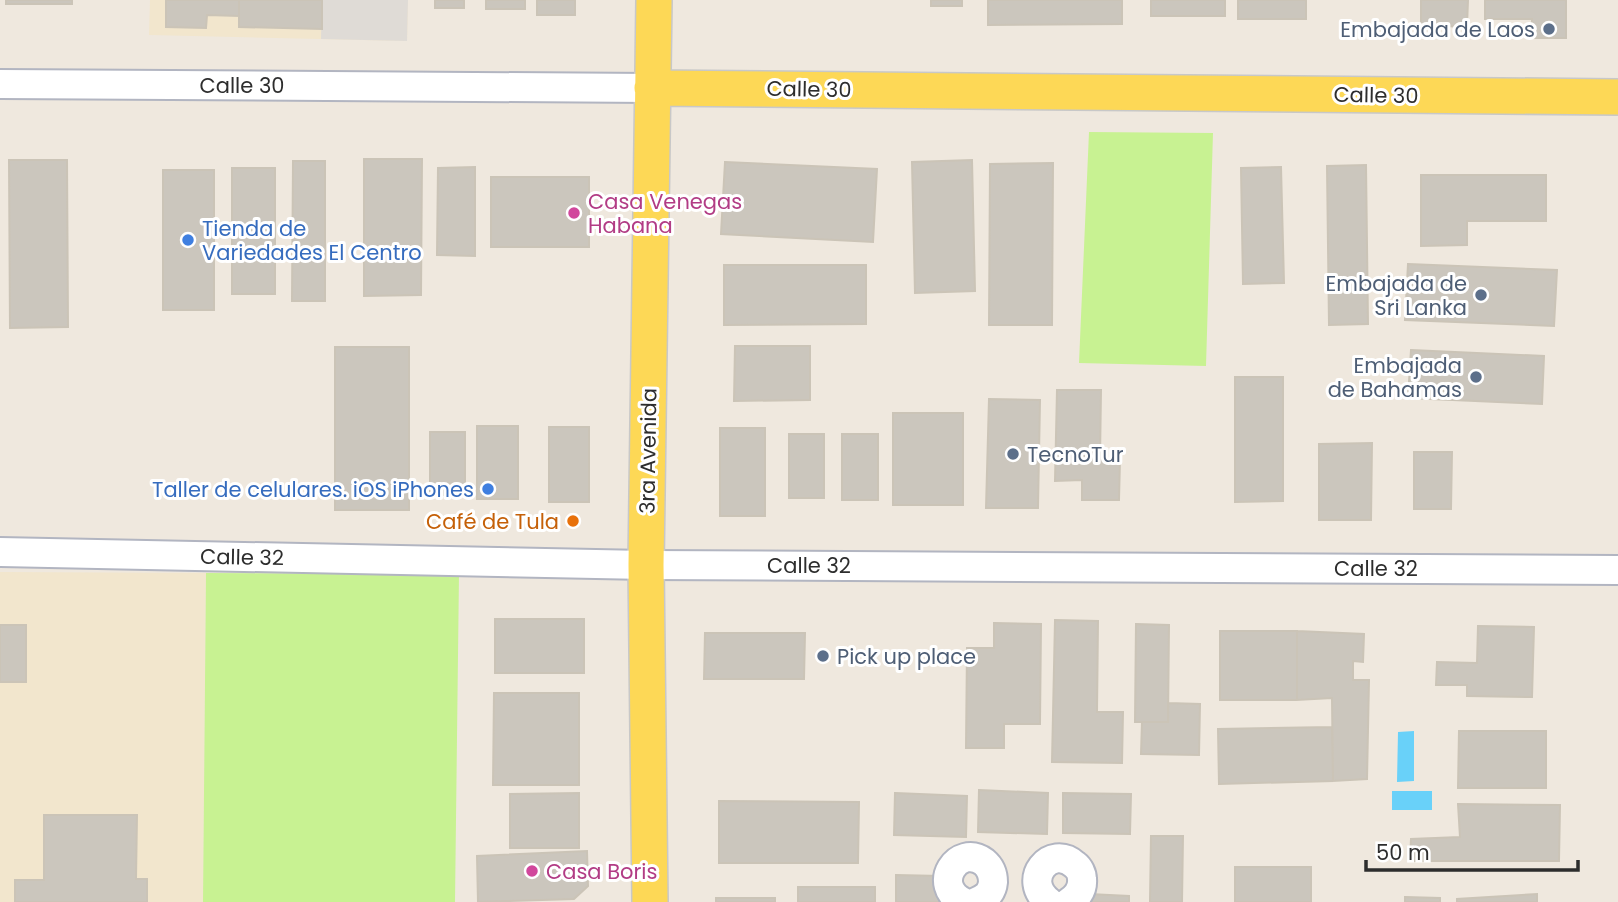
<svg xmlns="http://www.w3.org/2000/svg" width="1618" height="902" viewBox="0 0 1618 902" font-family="Poppins,sans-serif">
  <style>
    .education { fill: #f2e6cd }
    .pitch { fill: #c8f292 }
    .plaza { fill: #dfdbd6 }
    .water { fill: #69d1f9 }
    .building { fill: #cbc6bd; stroke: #cbc4b7; stroke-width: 2 }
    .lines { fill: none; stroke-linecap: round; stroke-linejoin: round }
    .minor-casing { stroke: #b2b5c1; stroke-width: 32 }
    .major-casing { stroke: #c8c8c8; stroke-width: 38 }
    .minor { stroke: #fff; stroke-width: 28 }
    .major { stroke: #fdd856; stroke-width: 35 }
    .service-dot { fill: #5c6f8a; stroke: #fff; stroke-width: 2.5 }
    .hotel-dot { fill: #d1479c; stroke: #fff; stroke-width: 2.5 }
    .shop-dot { fill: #3f7fe0; stroke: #fff; stroke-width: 2.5 }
    .food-dot { fill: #e8710a; stroke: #fff; stroke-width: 2.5 }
    .labels { text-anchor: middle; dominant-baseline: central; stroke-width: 6; stroke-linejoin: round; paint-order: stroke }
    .service-label { font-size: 21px; fill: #4e5e75; stroke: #fff; text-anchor: end }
    .street-label { font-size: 21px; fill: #2d2d2d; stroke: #fff }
    .hotel-label { font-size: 21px; fill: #b23c85; stroke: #fff; text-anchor: start }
    .shop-label { font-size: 21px; fill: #366cbe; stroke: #fff; text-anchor: start }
    .food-label { font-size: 21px; fill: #c56008; stroke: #fff; text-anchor: end }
  </style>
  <rect width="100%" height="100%" fill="#efe8de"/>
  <!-- education -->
  <path class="education" d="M150 0H408L407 41 149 35Z
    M0 572 206 573 203 902H0Z"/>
  <!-- pitch -->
  <path class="pitch" d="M1089 132 1213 133 1206 366 1079 363Z
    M206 573 459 574 455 902H203Z"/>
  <!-- plaza -->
  <path class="plaza" d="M322 0H408L407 41 321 39Z"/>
  <!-- water -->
  <path class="water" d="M1414 731V781L1397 782 1398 732Z
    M1392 791H1432V810H1392Z"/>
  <!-- building -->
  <path class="building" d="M6 0H72V4H6Z
    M166 0H239V16L207 15 206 28 166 27Z
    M239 0H322V29L239 27Z
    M435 0H464V8H435Z
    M486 0H525V9H486Z
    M537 0H575V15H537Z
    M931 0H962V6H931Z
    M988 0H1122V24L988 25Z
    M1151 0H1225V16H1151Z
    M1238 0H1306V19H1238Z
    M1421 0H1468L1467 26 1421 27Z
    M1485 0H1566V38H1531L1532 19H1485Z
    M364 159H422L421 295 364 296Z
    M9 160H67L68 327 10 328Z
    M972 160 975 291 915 293 912 162Z
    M293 161H325V301H292Z
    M725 162 877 169 873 242 721 234Z
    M1053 163 1052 325H989L990 164Z
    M1366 165 1368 324 1329 325 1327 166Z
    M475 167V256L437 255 438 168Z
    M1281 167 1284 283 1243 284 1241 168Z
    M232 168H275V294H232Z
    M163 170H214V310H163Z
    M1421 175H1546V221H1467V245L1421 246Z
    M491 177H589V247H491Z
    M1408 264 1557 270 1554 326 1405 320Z
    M724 265H866V324L724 325Z
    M735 346H810V400L734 401Z
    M335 347H409V510H335Z
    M1411 350 1544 356 1542 404 1408 398Z
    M1235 377H1283V501L1235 502Z
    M1057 390H1101L1100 459H1120L1119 500H1082V480L1055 481Z
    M989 399 1040 400 1038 508H986Z
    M893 413H963V505H893Z
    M477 426H518V499H477Z
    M549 427H589V502H549Z
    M720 428H765V516H720Z
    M430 432H465V495H430Z
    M789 434H824V498H789Z
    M842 434H878V500H842Z
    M1372 443 1371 520H1319V444Z
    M1414 452H1452L1451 509H1414Z
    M495 619H584V673H495Z
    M1055 620 1098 621 1097 712H1123L1122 763 1052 762Z
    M994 623 1041 624 1040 724H1004V748H966L967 648H994Z
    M1136 624 1169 625 1168 722H1135Z
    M0 625H26V682H0Z
    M1478 626 1534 627 1532 697 1467 696V685H1436L1437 662 1477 663Z
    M1220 631H1297V700H1220Z
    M1297 631 1364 634 1363 662 1353 661V680H1369L1367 779 1333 781 1332 698 1297 700Z
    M705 633H805L804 679H704Z
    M494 693H579V785H493Z
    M1168 703 1200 704 1199 755 1141 754 1142 722H1168Z
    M1332 727 1333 781 1219 784 1218 729Z
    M1459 731H1546V788H1458Z
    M979 790 1048 793 1047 834 978 832Z
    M579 793V848H510V794Z
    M895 793 967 796 966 837 894 835Z
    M1063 793 1131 794 1130 834 1063 833Z
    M719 801 859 802 858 863H719Z
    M1458 804 1560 805 1559 861H1410L1411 839 1460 837Z
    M44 815H137L136 879H147V902H15V880H44Z
    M1151 836H1183L1182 902H1150Z
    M587 851 588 886 574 899 478 902 477 856Z
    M1235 867H1311V902H1235Z
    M896 875 941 876 940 902H896Z
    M798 887H875V902H798Z
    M1089 894 1129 896V902H1089Z
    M1537 894V902H1457V899Z
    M1405 897 1440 898V902H1405Z
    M716 898H775V902H716Z"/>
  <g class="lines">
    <defs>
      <path id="minor" d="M0 84 652 88
        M0 552 646 565 1618 570
        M963 902C930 885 958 843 984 862 990 867 993 874 993 882 992 893 986 898 976 902
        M1049 902C1020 880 1051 843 1075 865 1079 868 1082 874 1082 879 1083 890 1077 897 1069 902"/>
      <path id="major" d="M652 88 1618 97
        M650 902 646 565 654 0"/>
    </defs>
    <!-- minor casing -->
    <use href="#minor" class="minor-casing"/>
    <!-- major casing -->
    <use href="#major" class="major-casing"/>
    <!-- minor -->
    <use href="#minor" class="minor"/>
    <!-- major -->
    <use href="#major" class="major"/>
  </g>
  <!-- markers -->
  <g class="service-dot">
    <circle cx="1549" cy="29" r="7"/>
    <circle cx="1481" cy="295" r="7"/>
    <circle cx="1476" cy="377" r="7"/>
    <circle cx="1013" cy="454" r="7"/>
    <circle cx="823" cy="656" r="7"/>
  </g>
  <g class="hotel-dot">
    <circle cx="574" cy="213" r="7"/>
    <circle cx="532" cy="871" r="7"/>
  </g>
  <g class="shop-dot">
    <circle cx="188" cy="240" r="7"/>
    <circle cx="488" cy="489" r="7"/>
  </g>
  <circle class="food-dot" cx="573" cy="521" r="7"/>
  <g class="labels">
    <!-- service labels -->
    <g class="service-label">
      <text x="1535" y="29">Embajada de Laos</text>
      <text x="1467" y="283">Embajada de<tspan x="1467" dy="24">Sri Lanka</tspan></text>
      <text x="1462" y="365">Embajada<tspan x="1462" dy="24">de Bahamas</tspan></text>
      <text x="1027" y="454" text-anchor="start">TecnoTur</text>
      <text x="837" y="656" text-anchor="start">Pick up place</text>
    </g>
    <!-- street labels -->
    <g class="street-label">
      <text x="242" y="85">Calle 30</text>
      <text transform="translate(809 89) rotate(1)">Calle 30</text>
      <text transform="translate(1376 95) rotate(1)">Calle 30</text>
      <text transform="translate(648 451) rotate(-89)">3ra Avenida</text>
      <text transform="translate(242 557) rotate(1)">Calle 32</text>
      <text x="809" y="565">Calle 32</text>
      <text x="1376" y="568">Calle 32</text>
    </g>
    <!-- hotel labels -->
    <g class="hotel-label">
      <text x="588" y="201">Casa Venegas<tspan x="588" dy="24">Habana</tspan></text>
      <text x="546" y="871">Casa Boris</text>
    </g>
    <!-- shop labels -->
    <g class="shop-label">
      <text x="202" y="228">Tienda de<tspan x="202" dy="24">Variedades El Centro</tspan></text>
      <text x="474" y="489" text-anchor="end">Taller de celulares. iOS iPhones</text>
    </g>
    <!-- food labels -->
    <g class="food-label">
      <text x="559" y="521">Café de Tula</text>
    </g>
  </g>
  <!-- scale -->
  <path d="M1366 860v10h212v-10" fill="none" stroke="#2d2d2d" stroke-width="3.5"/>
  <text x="1376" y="860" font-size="21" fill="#2d2d2d" stroke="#ffffff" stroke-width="5" paint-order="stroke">50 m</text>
</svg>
